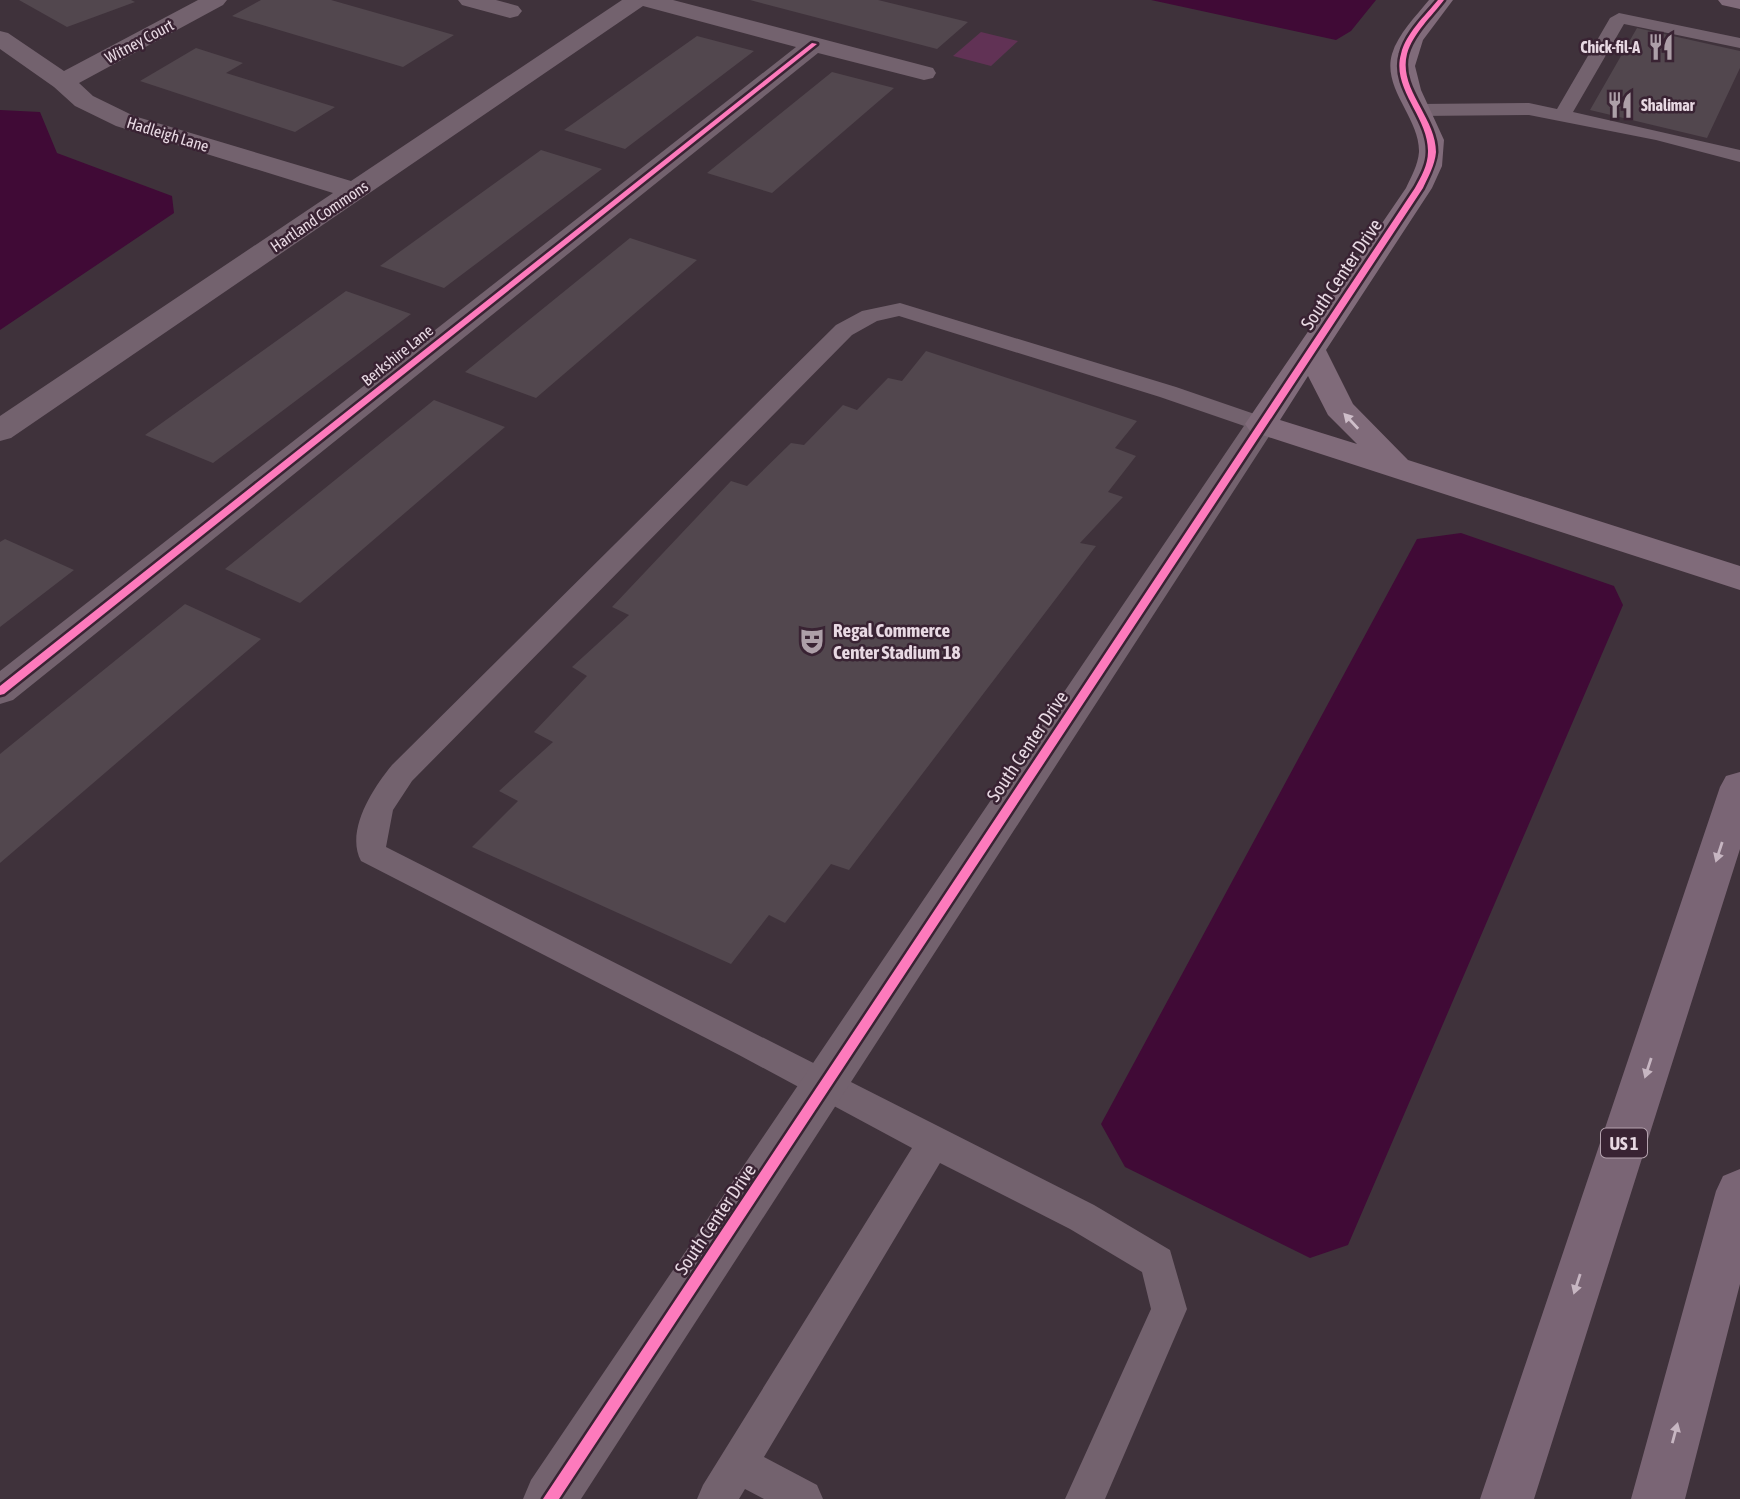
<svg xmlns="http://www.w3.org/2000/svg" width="1740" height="1499" viewBox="0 0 1740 1499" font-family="'Asap Condensed',sans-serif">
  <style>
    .green { fill: #613255 }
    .water { fill: #400a36 }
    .building { fill: #52474e }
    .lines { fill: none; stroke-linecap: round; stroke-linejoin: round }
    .lane { fill: #73626e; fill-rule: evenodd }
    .street { fill: #73626e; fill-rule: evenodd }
    .secondary { fill: #806b7a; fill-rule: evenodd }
    .highway { fill: #7a6575; fill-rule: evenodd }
    .cycleway-casing { stroke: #392333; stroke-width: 5 }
    .cycleway { fill: #fd7abc; fill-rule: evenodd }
    .oneway { fill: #cebec9 }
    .oneway2 { fill: #c7b6c2 }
    .labels { text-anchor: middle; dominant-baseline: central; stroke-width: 5; stroke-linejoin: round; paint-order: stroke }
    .far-street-label { font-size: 16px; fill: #e8d9e3; stroke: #392333 }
    .far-poi-label { font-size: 16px; font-weight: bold; fill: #e8d9e3; stroke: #392333; text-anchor: end }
    .shield { fill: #392333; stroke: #b4a2ae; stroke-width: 2 }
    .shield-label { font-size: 18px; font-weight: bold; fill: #e8d9e3 }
    .street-label { font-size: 19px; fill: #e8d9e3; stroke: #392333 }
    .poi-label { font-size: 19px; font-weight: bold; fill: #e8d9e3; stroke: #392333; text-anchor: start }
  </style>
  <rect width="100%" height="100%" fill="#3f323b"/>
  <!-- green -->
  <path class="green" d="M981 32 1018 41 991 66 953 56Z"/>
  <!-- water -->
  <path class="water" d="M1151 0H1376L1351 31 1336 40Z
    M0 110 40 112 57 153 172 196 174 213 0 330Z
    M1461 533 1614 586 1623 605 1348 1245 1310 1258 1125 1167 1101 1124 1417 539Z"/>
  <!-- building -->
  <path class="building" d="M19 0H131L135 2 67 27Z
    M261 0H331L454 35 403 67 232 16Z
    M750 0H878L968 22 937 49Z
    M1637 28 1740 51V68L1707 138 1590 110Z
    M697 36 754 51 625 149 564 130Z
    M196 48 243 63 226 73 335 107 295 132 140 81Z
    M832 72 894 88 772 193 707 173Z
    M541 150 602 169 444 288 380 266Z
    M630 238 697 260 536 398 465 372Z
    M346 291 411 314 213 463 145 435Z
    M926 351 1137 421 1115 448 1136 456 1108 492 1123 497 1080 543 1096 546 849 870 831 864 785 923 769 915 731 964 472 847 518 801 499 791 553 742 534 732 587 676 572 667 629 615 612 607 731 481 747 486 791 443 804 445 843 405 857 410 888 378 902 381Z
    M434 400 505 427 300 603 225 569Z
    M5 539 74 570 0 627V542Z
    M185 604 261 639 0 863V754Z"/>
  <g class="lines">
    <!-- lane -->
    <path class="lane" d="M1619 13 1740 38V48L1624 24 1573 112 1740 150V162L1656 140 1529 115 1419 116 1410 110 1419 104 1529 103 1557 109 1610 18Z
      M900 303 1176 387 1269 419 1273 424 1269 429H1253L1160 397 899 316 877 321 852 335 412 781 393 810 386 847 1094 1205 1170 1250 1187 1309 1105 1499H1065L1151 1309 1142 1272 1070 1229 940 1163 764 1457 817 1485 823 1499H764L745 1489 739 1499H697L703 1485 912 1148 739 1055 361 861C345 831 373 788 392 765L836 325 862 311Z"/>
    <!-- street -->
    <path class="street" d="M198 0H227L223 5 79 83 93 96 134 116 351 181 622 0H673L933 68 936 73 933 78 924 80 818 53 13 700 0 704V671L796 47 643 6 11 438 0 441V416L333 193 116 126 75 106 54 87 0 49V31L8 33 64 71Z
      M458 0H496L518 6 522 11 518 16 510 18 462 5Z
      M1261 414 1272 417 1277 424 581 1499H523L531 1480 1250 417Z"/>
    <!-- secondary -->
    <path class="secondary" d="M1429 0H1453L1423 40 1415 66 1421 90 1444 140 1442 166 1432 188 1326 350 1353 404 1408 460 1740 566V590L1250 431 1245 424 1406 188C1411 177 1418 165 1419 152 1420 118 1382 89 1392 54 1398 34 1416 16 1429 0ZM1308 376 1328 415 1357 444 1280 420Z
      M1718 0H1740V9L1722 5Z"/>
    <!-- highway -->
    <path class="highway" d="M1740 772V849L1534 1499H1480L1720 787 1726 776Z
      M1740 1169V1284L1685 1499H1631L1716 1191 1723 1176Z"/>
    <defs>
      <path id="cycleway" d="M1438 0H1444C1432 16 1413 33 1407 54 1398 89 1436 117 1436 152 1435 165 1428 177 1423 188L559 1499H543L1415 188C1421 177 1428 165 1428 152 1429 117 1391 89 1401 54 1406 33 1425 16 1438 0Z
        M812 43 817 44 4 694 0 695V686Z"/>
    </defs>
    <!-- cycleway casing -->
    <use href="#cycleway" class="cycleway-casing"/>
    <!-- cycleway -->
    <use href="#cycleway" class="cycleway"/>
  </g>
  <!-- one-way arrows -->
  <defs><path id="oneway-solid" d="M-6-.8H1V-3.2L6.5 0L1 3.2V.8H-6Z" transform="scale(1.75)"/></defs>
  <use class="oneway" href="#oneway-solid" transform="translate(1351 421) rotate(-133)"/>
  <g class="oneway2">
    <use href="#oneway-solid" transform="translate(1719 852) rotate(108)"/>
    <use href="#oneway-solid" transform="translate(1648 1068) rotate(108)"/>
    <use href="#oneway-solid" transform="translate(1577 1284) rotate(108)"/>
    <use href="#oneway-solid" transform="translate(1675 1433) rotate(-75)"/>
  </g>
  <!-- icons -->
  <defs>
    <symbol id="restaurant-bare" viewBox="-9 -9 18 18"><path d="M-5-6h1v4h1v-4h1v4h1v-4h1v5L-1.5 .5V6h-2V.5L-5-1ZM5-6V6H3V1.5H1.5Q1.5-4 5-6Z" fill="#ad9fa8" stroke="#392333" stroke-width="2.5" paint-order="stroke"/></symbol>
    <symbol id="theatre-bare" viewBox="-9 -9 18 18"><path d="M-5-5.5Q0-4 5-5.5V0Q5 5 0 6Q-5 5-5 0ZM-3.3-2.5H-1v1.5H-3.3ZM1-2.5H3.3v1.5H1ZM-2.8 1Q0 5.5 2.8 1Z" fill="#ad9fa8" stroke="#392333" stroke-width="2.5" paint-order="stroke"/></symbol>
  </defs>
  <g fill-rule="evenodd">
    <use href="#restaurant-bare" x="1642" y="28" width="38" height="38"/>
    <use href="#restaurant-bare" x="1601" y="86" width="38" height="38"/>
    <use href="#theatre-bare" x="793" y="622" width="38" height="38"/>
  </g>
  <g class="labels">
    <!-- far-street labels -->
    <g class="far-street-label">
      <text transform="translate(139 41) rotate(-28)">Witney Court</text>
      <text transform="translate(168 134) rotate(17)">Hadleigh Lane</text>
      <text transform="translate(319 216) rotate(-34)">Hartland Commons</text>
      <text transform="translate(397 355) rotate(-39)">Berkshire Lane</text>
    </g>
    <!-- far-poi labels -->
    <g class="far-poi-label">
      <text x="1640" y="47">Chick-fil-A</text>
      <text x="1641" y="105" text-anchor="start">Shalimar</text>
    </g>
    <!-- shield labels -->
    <rect class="shield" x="1601" y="1128.5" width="46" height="29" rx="5"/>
    <g class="shield-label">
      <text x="1624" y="1143">US 1</text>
    </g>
    <!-- street labels -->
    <g class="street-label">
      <text transform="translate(1341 274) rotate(-56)">South Center Drive</text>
      <text transform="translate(1027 746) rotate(-56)">South Center Drive</text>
      <text transform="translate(715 1219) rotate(-56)">South Center Drive</text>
    </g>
    <!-- poi labels -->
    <g class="poi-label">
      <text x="833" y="630">Regal Commerce<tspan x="833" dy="22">Center Stadium 18</tspan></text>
    </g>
  </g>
</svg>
